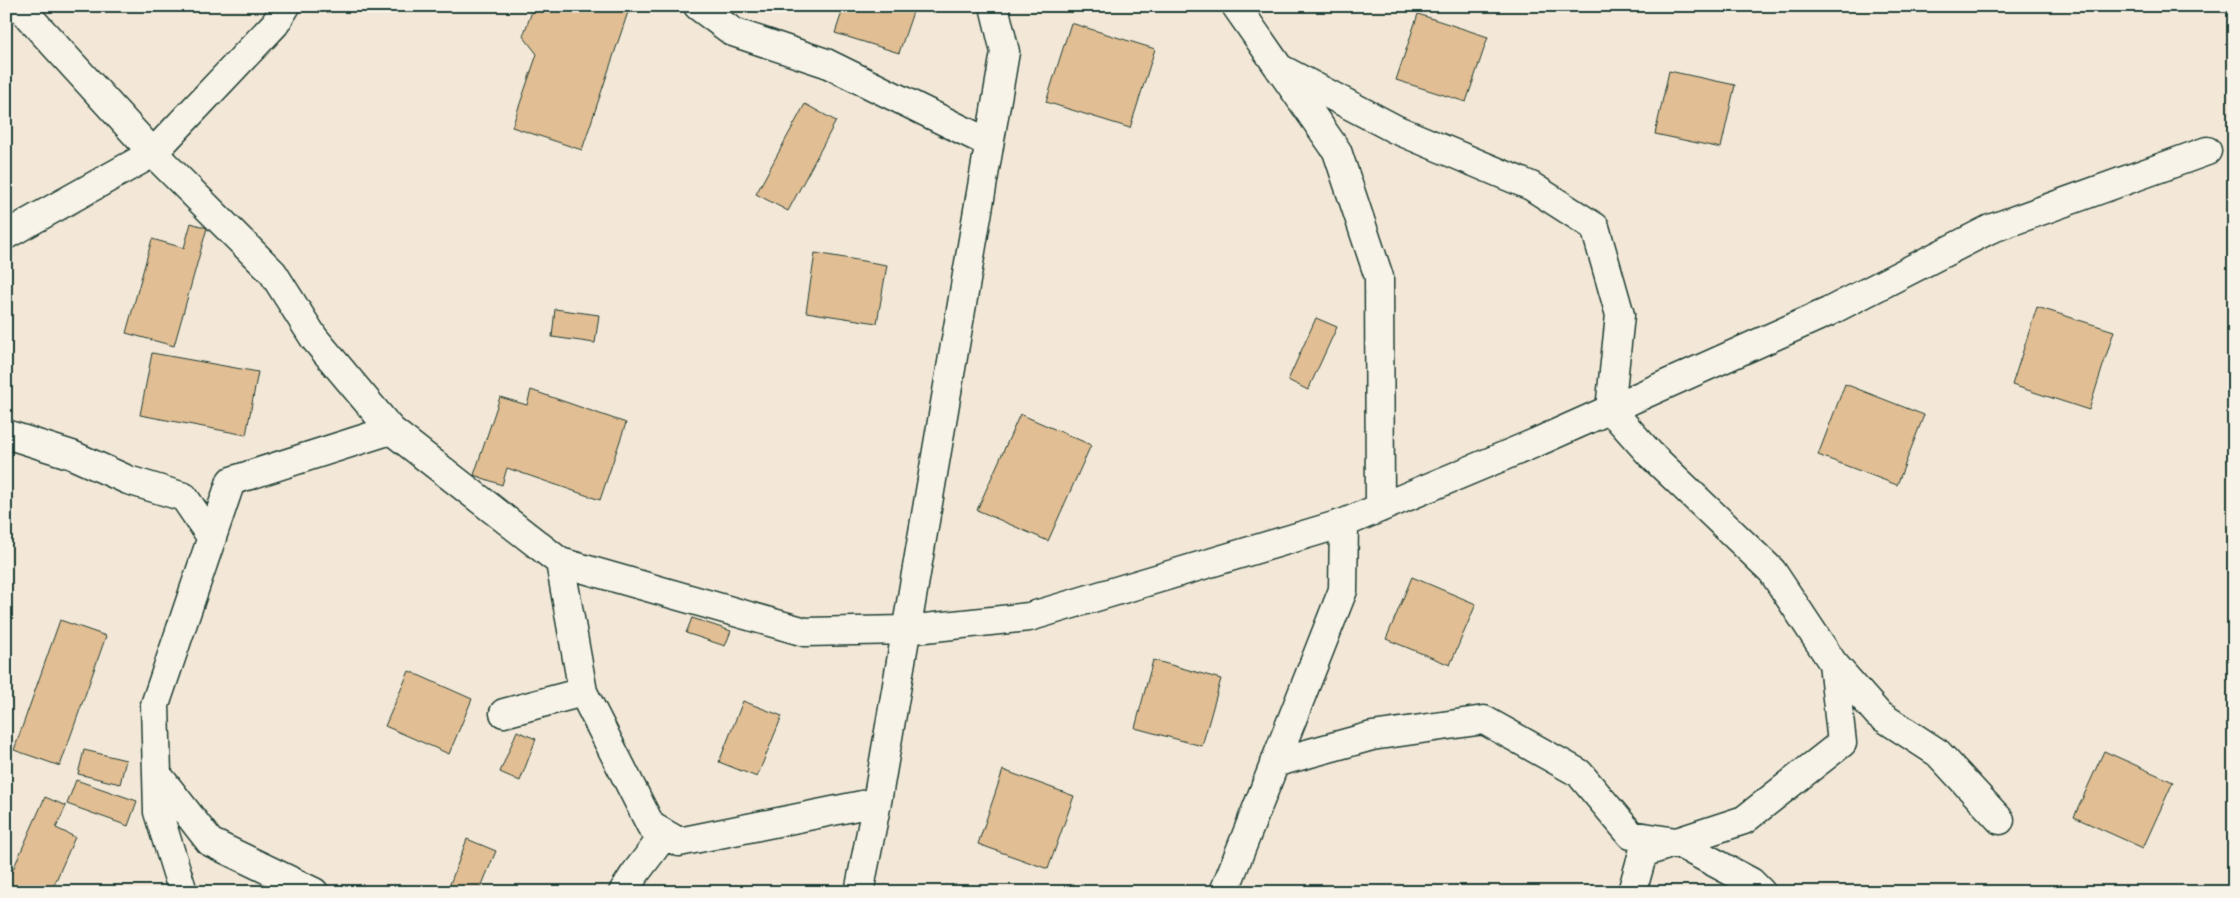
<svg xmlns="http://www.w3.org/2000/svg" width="2240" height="898" viewBox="0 0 2240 898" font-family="Mynerve,sans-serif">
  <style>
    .building { fill: #e1be93; stroke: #1f3d34 }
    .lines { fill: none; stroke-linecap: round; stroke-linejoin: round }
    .minor-casing { stroke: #1f3d34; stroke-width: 31 }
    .minor { stroke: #f7f3e8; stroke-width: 28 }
  </style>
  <rect width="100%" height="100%" fill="#f3e8d7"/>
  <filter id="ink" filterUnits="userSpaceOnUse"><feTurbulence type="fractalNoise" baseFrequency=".02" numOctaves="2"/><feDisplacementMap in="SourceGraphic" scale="10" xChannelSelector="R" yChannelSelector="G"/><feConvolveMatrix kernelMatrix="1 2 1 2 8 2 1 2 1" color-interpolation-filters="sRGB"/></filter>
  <g filter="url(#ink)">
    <!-- building -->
    <path class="building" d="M534 6H630L582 150 512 127 537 54 523 36Z
      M844 6H915L899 53 835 33Z
      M1418 14 1488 37 1466 102 1396 80Z
      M1071 23 1155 49 1130 128 1046 102Z
      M1669 71 1735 85 1721 148 1655 134Z
      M805 104 836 121 788 211 756 194Z
      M191 223 207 228 174 346 126 333 152 239 184 248Z
      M815 253 887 265 877 323 806 312Z
      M2037 307 2114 331 2089 410 2012 385Z
      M555 309 599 315 595 343 552 337Z
      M1316 318 1337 327 1308 390 1288 380Z
      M152 353 258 372 246 435 140 415Z
      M1845 384 1924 415 1897 485 1818 455Z
      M531 390 626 423 600 500 507 468 502 485 474 475 500 397 527 405Z
      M1020 414 1091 445 1048 541 977 510Z
      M1412 577 1476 604 1450 665 1386 639Z
      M692 618 731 631 725 646 686 633Z
      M60 620 106 636 60 766 14 750Z
      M1153 660 1221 679 1202 746 1135 728Z
      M409 671 472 699 449 754 385 726Z
      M743 701 782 716 757 777 719 762Z
      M517 731 536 739 520 781 500 772Z
      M84 750 126 760 120 784 78 774Z
      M2104 751 2173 782 2143 848 2074 817Z
      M1003 770 1074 796 1048 869 978 844Z
      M76 780 137 801 128 826 67 804Z
      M45 797 66 806 56 828 75 837 51 892H27L7 883Z
      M467 839 496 851 479 892H447Z"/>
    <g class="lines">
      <defs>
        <path id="minor" d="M19 6 153 153 273 273 314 338 391 430 560 562 805 632 906 630 1029 617 1344 523 1535 443 1828 312 1990 229 2207 151
          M698 6 733 32 826 63 989 143
          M1236 6 1337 151 1379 277 1380 508
          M1279 68 1395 129 1531 186 1595 227 1620 315 1610 409 1650 454 1772 571 1833 663 1842 743 1744 820 1643 853 1632 892
          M6 235 153 153 275 24 286 6
          M6 434 72 455 128 480 184 497 212 538
          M560 562 583 692 651 826 679 842 877 802
          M1833 663 1878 714 1938 753 2000 820
          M504 713 583 692
          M1274 763 1372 736 1484 720 1579 773 1631 835 1676 842 1751 882 1761 892
          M157 774 158 812 183 892
          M314 892 210 842 157 774 155 705 231 481 391 430
          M623 892 634 875 665 834
          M859 892 877 802 1005 52 994 6
          M1224 892 1343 590 1344 523"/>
      </defs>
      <!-- minor casing -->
      <use href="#minor" class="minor-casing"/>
      <!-- minor -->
      <use href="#minor" class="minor"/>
    </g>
  </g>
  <!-- margin -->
  <rect width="2240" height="898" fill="none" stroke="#f7f3e8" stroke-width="25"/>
  <rect x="12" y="12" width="2215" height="873" fill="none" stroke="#1f3d34" stroke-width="2" filter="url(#ink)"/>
</svg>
